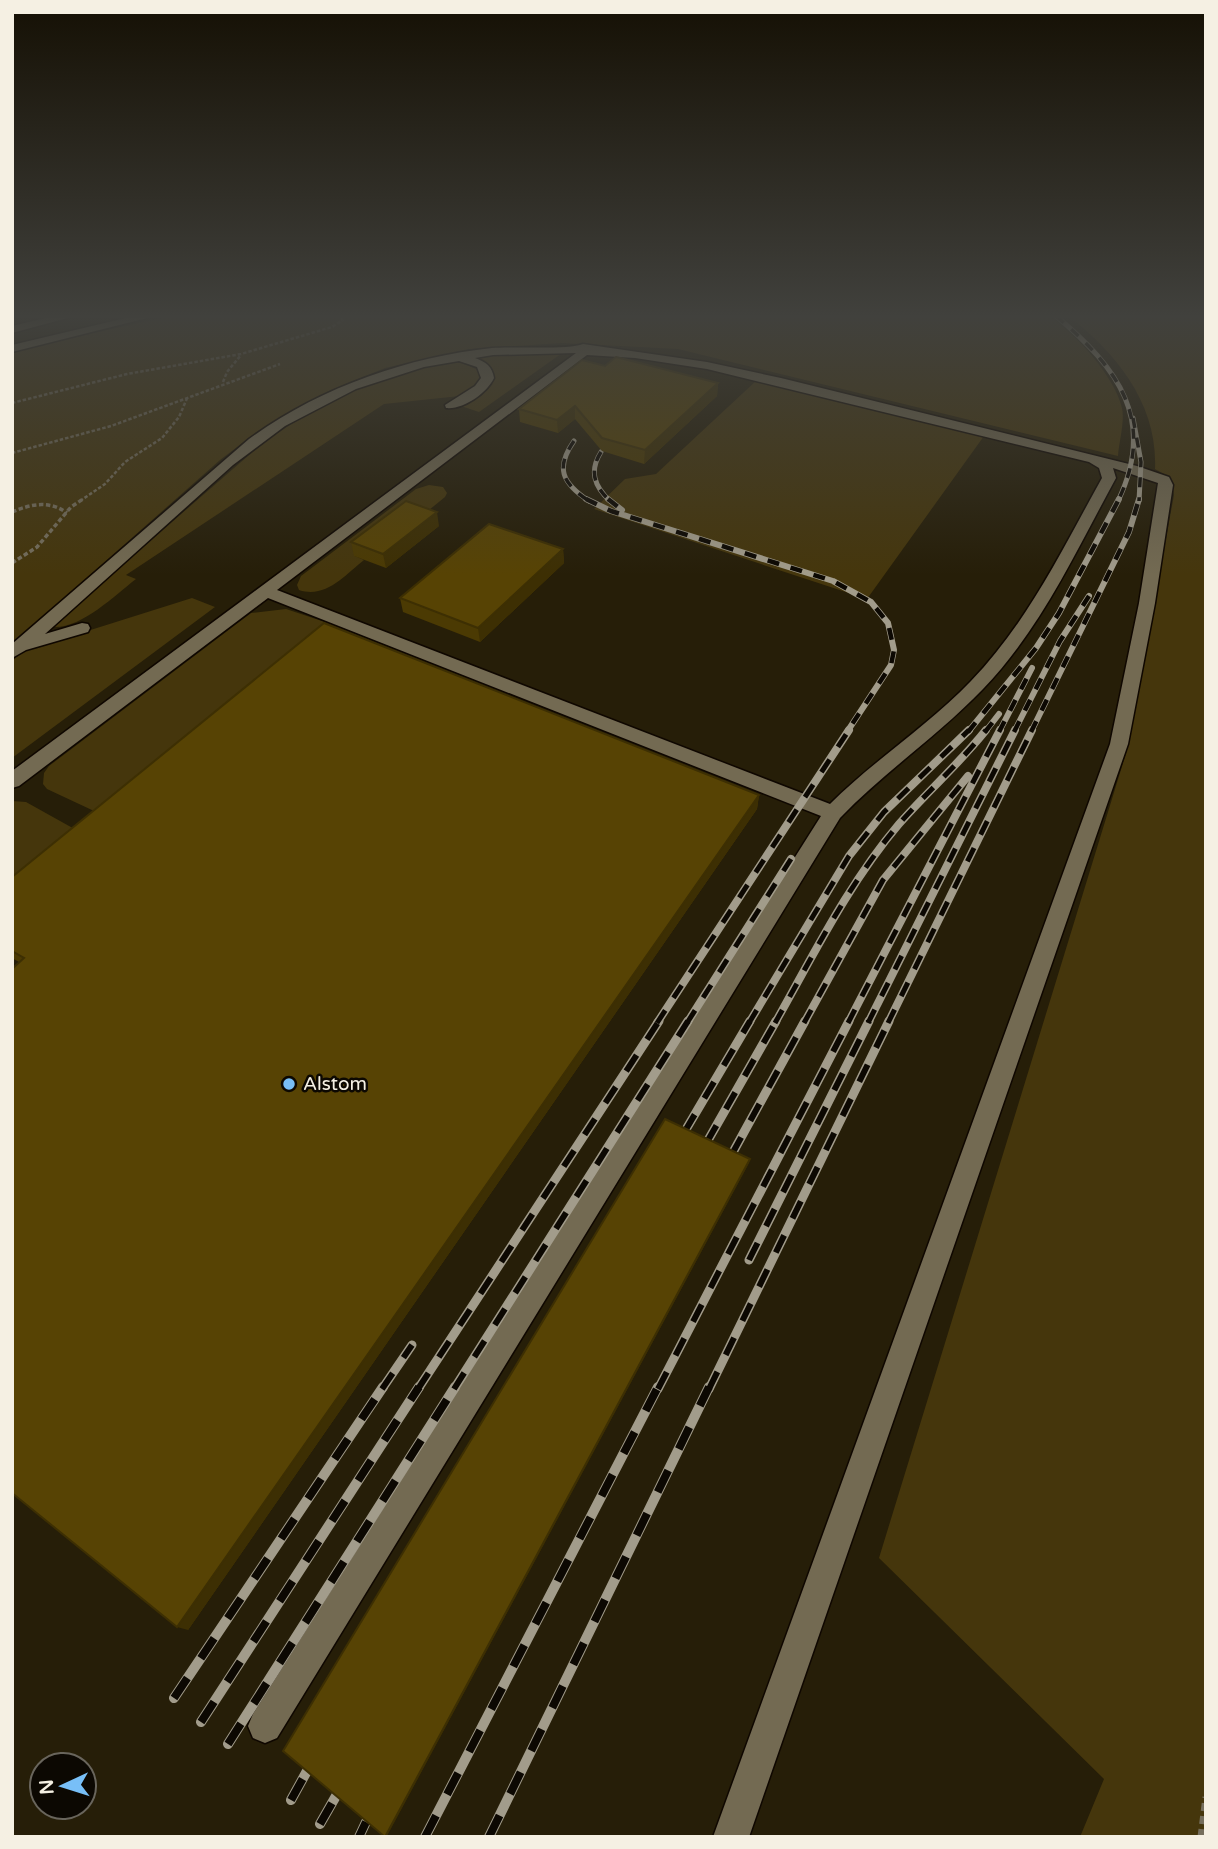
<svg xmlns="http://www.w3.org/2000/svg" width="1218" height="1849" viewBox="0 0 1218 1849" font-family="'Varela Round',sans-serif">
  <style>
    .green { fill: #45360c }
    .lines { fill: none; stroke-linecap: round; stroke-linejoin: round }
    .minor-casing { stroke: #0f0700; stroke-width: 3 }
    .path-far2 { stroke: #756e5c; stroke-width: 2.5; stroke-dasharray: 3.5 2; stroke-linecap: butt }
    .path-far1 { stroke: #756e5c; stroke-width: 3.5; stroke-dasharray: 4.5 2.5; stroke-linecap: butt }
    .path { stroke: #756e5c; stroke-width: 7; stroke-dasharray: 8 5; stroke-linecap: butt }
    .minor { fill: #736a52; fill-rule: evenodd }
    .rail-far4-casing { stroke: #a29c8b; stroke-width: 5 }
    .rail-far3-casing { stroke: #a29c8b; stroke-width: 6 }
    .rail-far2-casing { stroke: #a29c8b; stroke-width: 8 }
    .rail-far1-casing { stroke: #a29c8b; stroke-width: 9 }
    .rail-casing { stroke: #a29c8b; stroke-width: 10 }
    .rail-far4 { stroke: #0c0802; stroke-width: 3.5; stroke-dasharray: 10; stroke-linecap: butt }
    .rail-far3 { stroke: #0c0802; stroke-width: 4.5; stroke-dasharray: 12; stroke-linecap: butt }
    .rail-far2 { stroke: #0c0802; stroke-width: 5; stroke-dasharray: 15; stroke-linecap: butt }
    .rail-far1 { stroke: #0c0802; stroke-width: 6; stroke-dasharray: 19; stroke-linecap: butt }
    .rail { stroke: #0c0802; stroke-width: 8; stroke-dasharray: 24; stroke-linecap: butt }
    .wall { fill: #4b3a03 }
    .shaded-wall { fill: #3d2f03 }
    .building { fill: #574304; stroke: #3d2f03; stroke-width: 2 }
    .poi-dot { fill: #78bff7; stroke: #0c0802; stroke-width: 2.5 }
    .labels { text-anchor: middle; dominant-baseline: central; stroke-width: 5; stroke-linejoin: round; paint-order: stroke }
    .poi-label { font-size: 19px; fill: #f5f0e3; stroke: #0c0802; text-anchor: start }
  </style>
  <rect width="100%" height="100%" fill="#261e08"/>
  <!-- green -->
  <path class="green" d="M171 316H1048C1075 332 1115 377 1122 408 1125 421 1119 442 1118 456L678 349 562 343 469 349 385 368 331 390 257 432 220 460 12 644V351Z
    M1068 316H1206V1837H1080L1104 1779 879 1558 1127 750 1174 495 1171 478 1155 469C1158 405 1117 353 1068 316Z
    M565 351 479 412 461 406C474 398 493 389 494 373L481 359 483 356Z
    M444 362 463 363 480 371 479 382 460 396 384 404 126 575 136 579C114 596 83 627 55 627L58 621 264 442 305 415 385 376Z
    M757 380 984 436 867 599 594 509 625 479 656 474Z
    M429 485 443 487 447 493 445 497 418 519 355 556 364 560C345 575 326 599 299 590L297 585 301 576 416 489Z
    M192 598 215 607 12 758V661L24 651Z
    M286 609 325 622 328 637 109 818 47 789 43 784 44 773 49 766 251 613Z
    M12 801 26 802 87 836 12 898Z"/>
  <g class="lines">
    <defs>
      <path id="minor" d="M54 316H75L12 333V326Z
        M134 316H155L12 352V345Z
        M583 344 707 362 781 378 1137 466 1169 477 1173 485 1155 603 1128 744 749 1837H713L1110 744 1139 603 1158 483 1113 468 1116 478C1076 551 1041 629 983 689 938 736 884 772 840 818L277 1738 265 1743 253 1738 248 1726 253 1714 821 816 268 598 19 786 12 788V771L576 353 493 355 475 358C486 362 492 366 494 378 487 393 463 410 446 408L445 405 475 386 481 378 477 367 459 361 424 367 356 389 285 426 233 465 45 634 82 623 88 624 90 628 88 632 26 650 12 658V644L249 439C319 388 407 357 492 348 513 346 569 350 583 344ZM587 355 635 358 707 369 1089 462 1099 468 1102 478C1063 548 1028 622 971 681 928 726 874 760 830 804L277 590Z"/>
    </defs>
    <!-- minor casing -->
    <use href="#minor" class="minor-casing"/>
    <!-- path-far2 -->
    <path class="path-far2" d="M223 382 227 372 241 355
      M12 403 127 374 241 354 332 327 343 320 337 316
      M12 453 111 426 280 364
      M80 501 105 484 125 462 162 438 179 417 188 396"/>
    <!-- path-far1 -->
    <path class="path-far1" d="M12 512C31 504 49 500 67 513
      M12 563 37 547 71 507 83 499"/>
    <!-- path -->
    <path class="path" d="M1201 1837 1206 1797"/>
    <!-- minor -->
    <use href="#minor" class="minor"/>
    <defs>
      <path id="rail-far4" d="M1056 316C1118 368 1157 420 1118 501
        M1133 418 1141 462 1139 501
        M574 441C555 468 562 483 589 501
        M601 452C589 471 594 486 610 501"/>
      <path id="rail-far3" d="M586 499 611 511 833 581 871 602 888 623 894 650 891 665 847 732
        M608 499 622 510
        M968 732 1036 648 1059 613 1119 499
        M985 732 999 714
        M999 732 1032 668
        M1014 732 1060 641 1089 596
        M1031 732 1129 532 1139 499"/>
      <path id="rail-far2" d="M657 1023 849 730
        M687 1023 791 859
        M749 1023 849 856 884 812 969 730
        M775 1023C813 956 848 884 899 824 927 792 959 764 986 730
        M804 1023 883 880 968 776
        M848 1023 1000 730
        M868 1023 1015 730
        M888 1023 1032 730"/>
      <path id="rail-far1" d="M685 1131 750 1021
        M707 1142 776 1021
        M732 1154 805 1021
        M749 1260 869 1021
        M382 1389 412 1345
        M418 1389 659 1021
        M454 1389 688 1021
        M658 1389 849 1021
        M709 1389 889 1021"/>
      <path id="rail" d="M174 1698 383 1387
        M201 1722 419 1387
        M228 1744 455 1387
        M291 1800 307 1771
        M320 1824 336 1796
        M359 1837 366 1822
        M425 1837 658 1387
        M489 1837 709 1387"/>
    </defs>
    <!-- rail-far4 casing -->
    <use href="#rail-far4" class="rail-far4-casing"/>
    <!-- rail-far3 casing -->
    <use href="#rail-far3" class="rail-far3-casing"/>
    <!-- rail-far2 casing -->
    <use href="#rail-far2" class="rail-far2-casing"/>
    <!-- rail-far1 casing -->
    <use href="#rail-far1" class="rail-far1-casing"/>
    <!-- rail casing -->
    <use href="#rail" class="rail-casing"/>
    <!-- rail-far4 -->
    <use href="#rail-far4" class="rail-far4"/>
    <!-- rail-far3 -->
    <use href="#rail-far3" class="rail-far3"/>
    <!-- rail-far2 -->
    <use href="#rail-far2" class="rail-far2"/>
    <!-- rail-far1 -->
    <use href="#rail-far1" class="rail-far1"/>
    <!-- rail -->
    <use href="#rail" class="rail"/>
  </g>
  <!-- wall -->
  <path class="wall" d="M605 366 718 383 717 396 644 464 602 451 575 419 558 433 520 422 519 409Z
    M439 526 386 568 354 556 351 542Z
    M563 549 564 563 480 642 403 612 400 598Z
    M759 795 757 809 188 1630 19 962 12 958V877Z"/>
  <!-- shaded-wall -->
  <path class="shaded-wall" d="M718 383 717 396 644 464 645 450Z
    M575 406V419L558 433 557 420Z
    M437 512 439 526 386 568 383 554Z
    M563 549 564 563 480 642 478 628Z
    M759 795 757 809 188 1630 177 1627Z
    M750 1159 749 1163 387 1836 385 1837Z"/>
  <!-- building -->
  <path class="building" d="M616 357 718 383 645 450 602 438 575 406 557 420 519 409 582 360 605 366Z
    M406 501 437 512 383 554 351 542Z
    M489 524 563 549 478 628 400 598Z
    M324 623 759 795 177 1627 12 1493V969L24 958 12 951V877Z
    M665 1119 750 1159 385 1837 283 1751Z"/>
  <!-- sky -->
  <linearGradient id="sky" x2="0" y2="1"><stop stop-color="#151004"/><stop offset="0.55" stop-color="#41413d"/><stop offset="1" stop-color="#41413d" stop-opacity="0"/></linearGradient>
  <rect width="1218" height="575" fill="url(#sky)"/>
  <!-- markers -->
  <circle class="poi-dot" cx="289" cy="1084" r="7"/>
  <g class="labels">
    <!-- poi labels -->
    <g class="poi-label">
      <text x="303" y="1084">Alstom</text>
    </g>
  </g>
  <!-- border -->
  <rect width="1218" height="1849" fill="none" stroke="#f5f0e3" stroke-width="28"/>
  <!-- north arrow -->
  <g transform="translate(63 1786) rotate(266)"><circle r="33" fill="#0c0802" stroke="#69655c" stroke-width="2"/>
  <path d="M0-5L12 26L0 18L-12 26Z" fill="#78bff7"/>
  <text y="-10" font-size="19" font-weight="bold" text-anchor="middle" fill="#f5f0e3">N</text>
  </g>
</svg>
